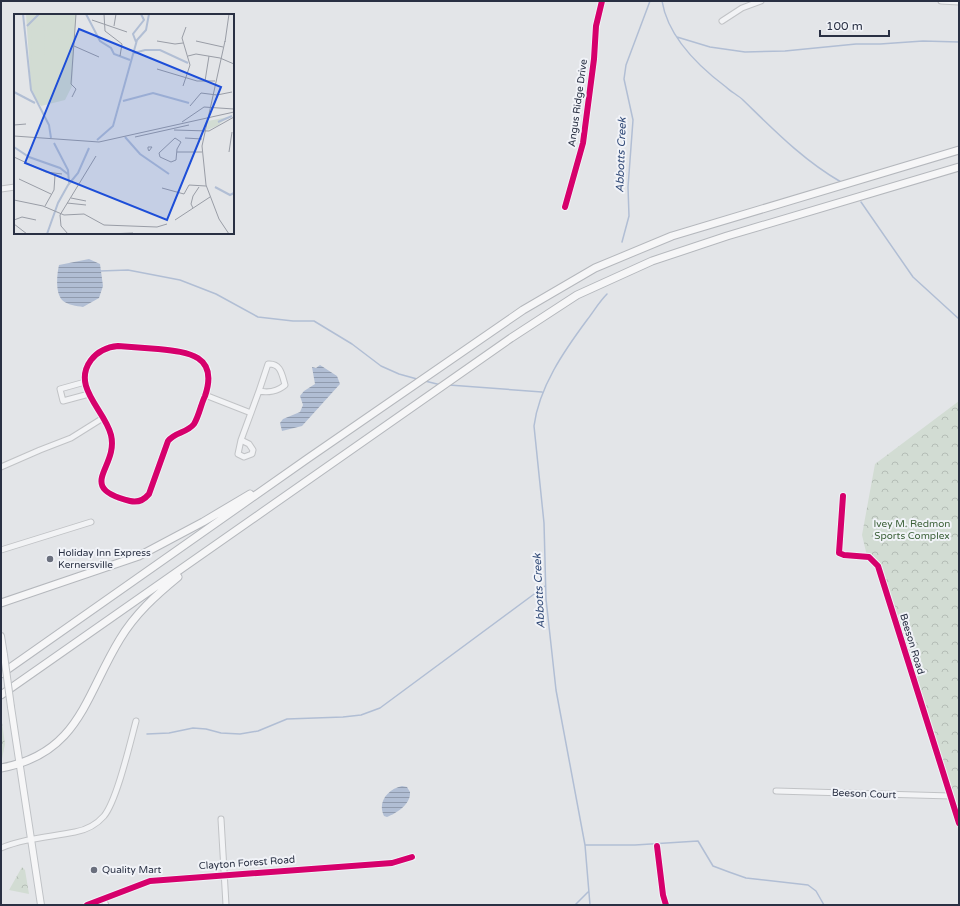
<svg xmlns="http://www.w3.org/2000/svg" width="960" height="906" viewBox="0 0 960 906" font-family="'Varela Round',sans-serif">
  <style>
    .forest { fill: url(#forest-crowns) }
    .water { fill: url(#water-rules) }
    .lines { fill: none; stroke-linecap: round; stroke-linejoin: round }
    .stream { stroke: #b1bed4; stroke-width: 1.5 }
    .minor-casing { stroke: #c1c3c6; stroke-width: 7 }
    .major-casing { stroke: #bfc2c6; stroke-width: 8 }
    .highway-casing { stroke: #b5b8bd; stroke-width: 9 }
    .minor { stroke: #f2f3f5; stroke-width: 5 }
    .major { stroke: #f6f6f7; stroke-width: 6 }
    .highway { stroke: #f6f6f7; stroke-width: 7 }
    .major-bridge-casing { stroke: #bfc2c6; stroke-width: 8; stroke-linecap: butt }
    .major-bridge { stroke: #f6f6f7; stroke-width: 6 }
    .cycleway-casing { stroke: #f1f3f8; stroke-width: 8 }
    .cycleway { stroke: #d6006c; stroke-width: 6 }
    .poi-dot { fill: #6a6f7d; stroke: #f1f3f8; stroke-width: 1.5 }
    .labels { text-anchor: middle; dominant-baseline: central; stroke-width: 4; stroke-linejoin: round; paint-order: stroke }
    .street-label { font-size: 10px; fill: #293043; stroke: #f1f3f8 }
    .park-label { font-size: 10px; fill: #3a5f36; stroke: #f1f3f8 }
    .poi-label { font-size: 10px; fill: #293043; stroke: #f1f3f8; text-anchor: start }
    .water-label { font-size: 11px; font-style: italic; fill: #324b78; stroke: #f1f3f8 }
    .inset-river { fill: none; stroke: #b1bed4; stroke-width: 2 }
    .inset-road { fill: none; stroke: #999da6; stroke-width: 1 }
    .view { fill: #1d4ed8; fill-opacity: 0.15; stroke: #1d4ed8; stroke-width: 2 }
    .inset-edge { fill: none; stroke: #293043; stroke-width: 2 }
  </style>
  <defs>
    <pattern id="forest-crowns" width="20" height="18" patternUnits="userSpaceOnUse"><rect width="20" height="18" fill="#d2dcd3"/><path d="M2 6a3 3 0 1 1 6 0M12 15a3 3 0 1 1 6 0" fill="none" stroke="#b4bdb6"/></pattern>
    <pattern id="water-rules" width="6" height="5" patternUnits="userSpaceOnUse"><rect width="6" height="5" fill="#b1bed4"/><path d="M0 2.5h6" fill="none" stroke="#909bae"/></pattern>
  </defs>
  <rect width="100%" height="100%" fill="#e3e5e8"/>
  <!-- forest -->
  <path class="forest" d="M959 401V823L878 566 867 556 862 535 875 464Z
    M1 715 5 744 1 764Z
    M22 867 25 870 29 894 9 890Z"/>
  <!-- water -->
  <path class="water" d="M89 259 100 264 103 286 99 298 83 307C77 306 67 305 62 300 55 292 57 274 59 265Z
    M320 365 337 376 340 384 302 426 282 431 280 423 283 419 300 412 303 405 300 396 304 391 315 384 312 367 316 368Z
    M402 786 407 787 410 792C411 804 397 813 387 817L384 816C377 802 388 789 402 786Z"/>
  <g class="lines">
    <!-- stream -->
    <path class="stream" d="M662 1C668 37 698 66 726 87 731 92 738 95 743 100 774 130 803 160 841 182
      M677 37 710 47 745 52 785 51 856 44H880L923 41 959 42
      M861 202 913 277 959 319
      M622 242 629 216 628 187 633 120 624 79 626 65 650 1
      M100 271 128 270 180 280 216 294 258 317 293 321H314L352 344 381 366 399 374 417 379
      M425 381 441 385
      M449 385 542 392
      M147 734 169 733 193 728 206 729 221 733 240 734 258 731 287 719 343 717 361 715 380 708 545 586
      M585 845H635L698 841 713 866 729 872 746 878 808 885 816 891 824 905
      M575 905 588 892
      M590 905 585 845 556 690 546 599 544 523 534 426C539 387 564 351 587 320 594 311 599 302 607 294"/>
    <defs>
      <path id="minor" d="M941 1 959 2
        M722 21 742 8 761 1
        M1 189 15 187
        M565 207 583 143 594 59 596 26 602 1
        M118 346C131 347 144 348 158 349 188 352 219 355 205 396 201 404 199 416 194 424 187 433 175 432 168 441L149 494C144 500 138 503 130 501 74 487 119 468 111 435 105 410 71 387 91 360 98 351 107 347 118 346Z
        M268 364C281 363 282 375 285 385 278 391 268 393 259 391Z
        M85 382 60 389 63 401 89 394
        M205 395 251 413
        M241 440 259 391
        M241 440 249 444 253 450 252 454 244 457 238 454Z
        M1 467 40 450 71 438 103 418
        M843 496 839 553 844 555 869 557 878 566 959 823
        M1 550 91 522
        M776 791 951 796
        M221 819 226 905
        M657 846 663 895 666 905
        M1 848C25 838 51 837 75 832 86 830 97 824 104 816 117 800 130 743 136 721
        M103 899 106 905
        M87 905 150 881 392 863 412 857"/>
      <path id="major" d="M1 636 4 655
        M11 707 41 905"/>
      <path id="highway" d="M1 603 139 556 203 522 250 494
        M1 674 307 459 523 310 595 268 672 236 959 150
        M1 695 511 338 577 295 652 261 727 236 959 167
        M1 768C79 754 85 696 120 639 135 614 156 595 178 577"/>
    </defs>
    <!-- minor casing -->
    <use href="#minor" class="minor-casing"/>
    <!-- major casing -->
    <use href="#major" class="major-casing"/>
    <!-- highway casing -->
    <use href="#highway" class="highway-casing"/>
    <!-- minor -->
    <use href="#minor" class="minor"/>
    <!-- major -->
    <use href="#major" class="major"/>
    <!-- highway -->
    <use href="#highway" class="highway"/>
    <defs>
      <path id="major-bridge" d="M4 655 11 707"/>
    </defs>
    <!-- major-bridge casing -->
    <use href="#major-bridge" class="major-bridge-casing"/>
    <!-- major-bridge -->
    <use href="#major-bridge" class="major-bridge"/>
    <defs>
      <path id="cycleway" d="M565 207 583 143 594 59 596 26 602 1
        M118 346C131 347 144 348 158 349 188 352 219 355 205 396 201 404 199 416 194 424 187 433 175 432 168 441L149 494C144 500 138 503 130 501 74 487 119 468 111 435 105 410 71 387 91 360 98 351 107 347 118 346Z
        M843 496 839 553 844 555 869 557 878 566 959 823
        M657 846 663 895 666 905
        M87 905 150 881 392 863 412 857"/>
    </defs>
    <!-- cycleway casing -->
    <use href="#cycleway" class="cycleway-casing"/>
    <!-- cycleway -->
    <use href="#cycleway" class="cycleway"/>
  </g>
  <!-- markers -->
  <g class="poi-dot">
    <circle cx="50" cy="559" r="4"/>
    <circle cx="94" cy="870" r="4"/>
  </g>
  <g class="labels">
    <!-- street labels -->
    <g class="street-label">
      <text transform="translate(578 103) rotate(-82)">Angus Ridge Drive</text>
      <text transform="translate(912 644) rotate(73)">Beeson Road</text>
      <text transform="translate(864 794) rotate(2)">Beeson Court</text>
      <text transform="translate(247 863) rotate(-4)">Clayton Forest Road</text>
    </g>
    <!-- park labels -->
    <g class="park-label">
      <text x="912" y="524">Ivey M. Redmon<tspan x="912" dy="12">Sports Complex</tspan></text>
    </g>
    <!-- poi labels -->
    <g class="poi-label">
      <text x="58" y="553">Holiday Inn Express<tspan x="58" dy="12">Kernersville</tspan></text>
      <text x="102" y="870">Quality Mart</text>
    </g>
    <!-- water labels -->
    <g class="water-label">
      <text transform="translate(621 155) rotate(-88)">Abbotts Creek</text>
      <text transform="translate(539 591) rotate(-93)">Abbotts Creek</text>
    </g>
  </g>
  <!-- overview -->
  <g transform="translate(14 14)">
    <rect width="220" height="220" fill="#e3e5e8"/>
    <path d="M12 0H62L58 72 51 86 27 92 22 85 17 73ZM214 103 203 112 193 116 194 107Z" fill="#d2dcd3"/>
    <path d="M17 12 31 13 30 44 25 65H18ZM45 15 44 26H33L36 18ZM46 15 54 18 57 26H46ZM57 27 54 35 46 38V28Z" fill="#d2dcd3"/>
    <path class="inset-river" d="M9 0 17 76 35 111 37 124M72 0 86 27 97 34 100 40 116 46M13 12 25 0M122 28 119 20 130 6 127 0M120 39 131 36H146L174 49M0 78 21 89M109 87 139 79 175 89M204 108 218 102M111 123 126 140 155 160M83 126 99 112 123 26 132 16 135 0M40 129 54 156 55 169M0 133 15 143 46 154 55 161M201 173 216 181 220 179M33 220 44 189 54 171 64 159 75 134"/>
    <path class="inset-road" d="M90 0 91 17 108 30 106 42M78 6 113 18M100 12 102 0M143 27 161 30 169 29M182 27 209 33M211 27 188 132 192 171 205 205 215 220M211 28 215 0M60 32 85 43M174 42 182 40 206 44M206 44 220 50M143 55 183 67H201M191 67 195 42M169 72 176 51 168 24 172 13M58 83 62 75 57 70 62 0M176 92 187 79 203 81 218 78M168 108 190 93 220 95M0 111 12 110M160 116 195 117 220 103M0 122 85 128 220 98M121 123 175 111M161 124 167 128 163 135 162 146 157 148 146 143 145 139ZM171 124 188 125M134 133H138L135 137 134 135ZM163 138H188M215 138 218 118M0 143 32 158 48 160M5 165 37 180M148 174 170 180 175 171 192 172M57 184 72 187M0 186 29 192 50 201 70 200 90 211 143 213 153 210M53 189 72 191M31 192 40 176 41 161M179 194 177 190 179 182 185 173M0 206 8 203 22 206M161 206 196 183M0 210 13 220M54 220 47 212 46 201 82 142M93 220 119 219"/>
    <path class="view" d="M65 15 207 73 153 206 11 149Z"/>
    <rect width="220" height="220" class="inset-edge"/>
  </g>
  <!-- border -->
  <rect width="960" height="906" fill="none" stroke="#293043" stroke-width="4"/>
  <!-- scale -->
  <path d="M820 30v6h69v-6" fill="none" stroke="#293043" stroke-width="2"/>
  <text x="826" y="30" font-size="12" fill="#293043" stroke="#f1f3f8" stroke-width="3" paint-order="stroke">100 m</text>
</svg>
